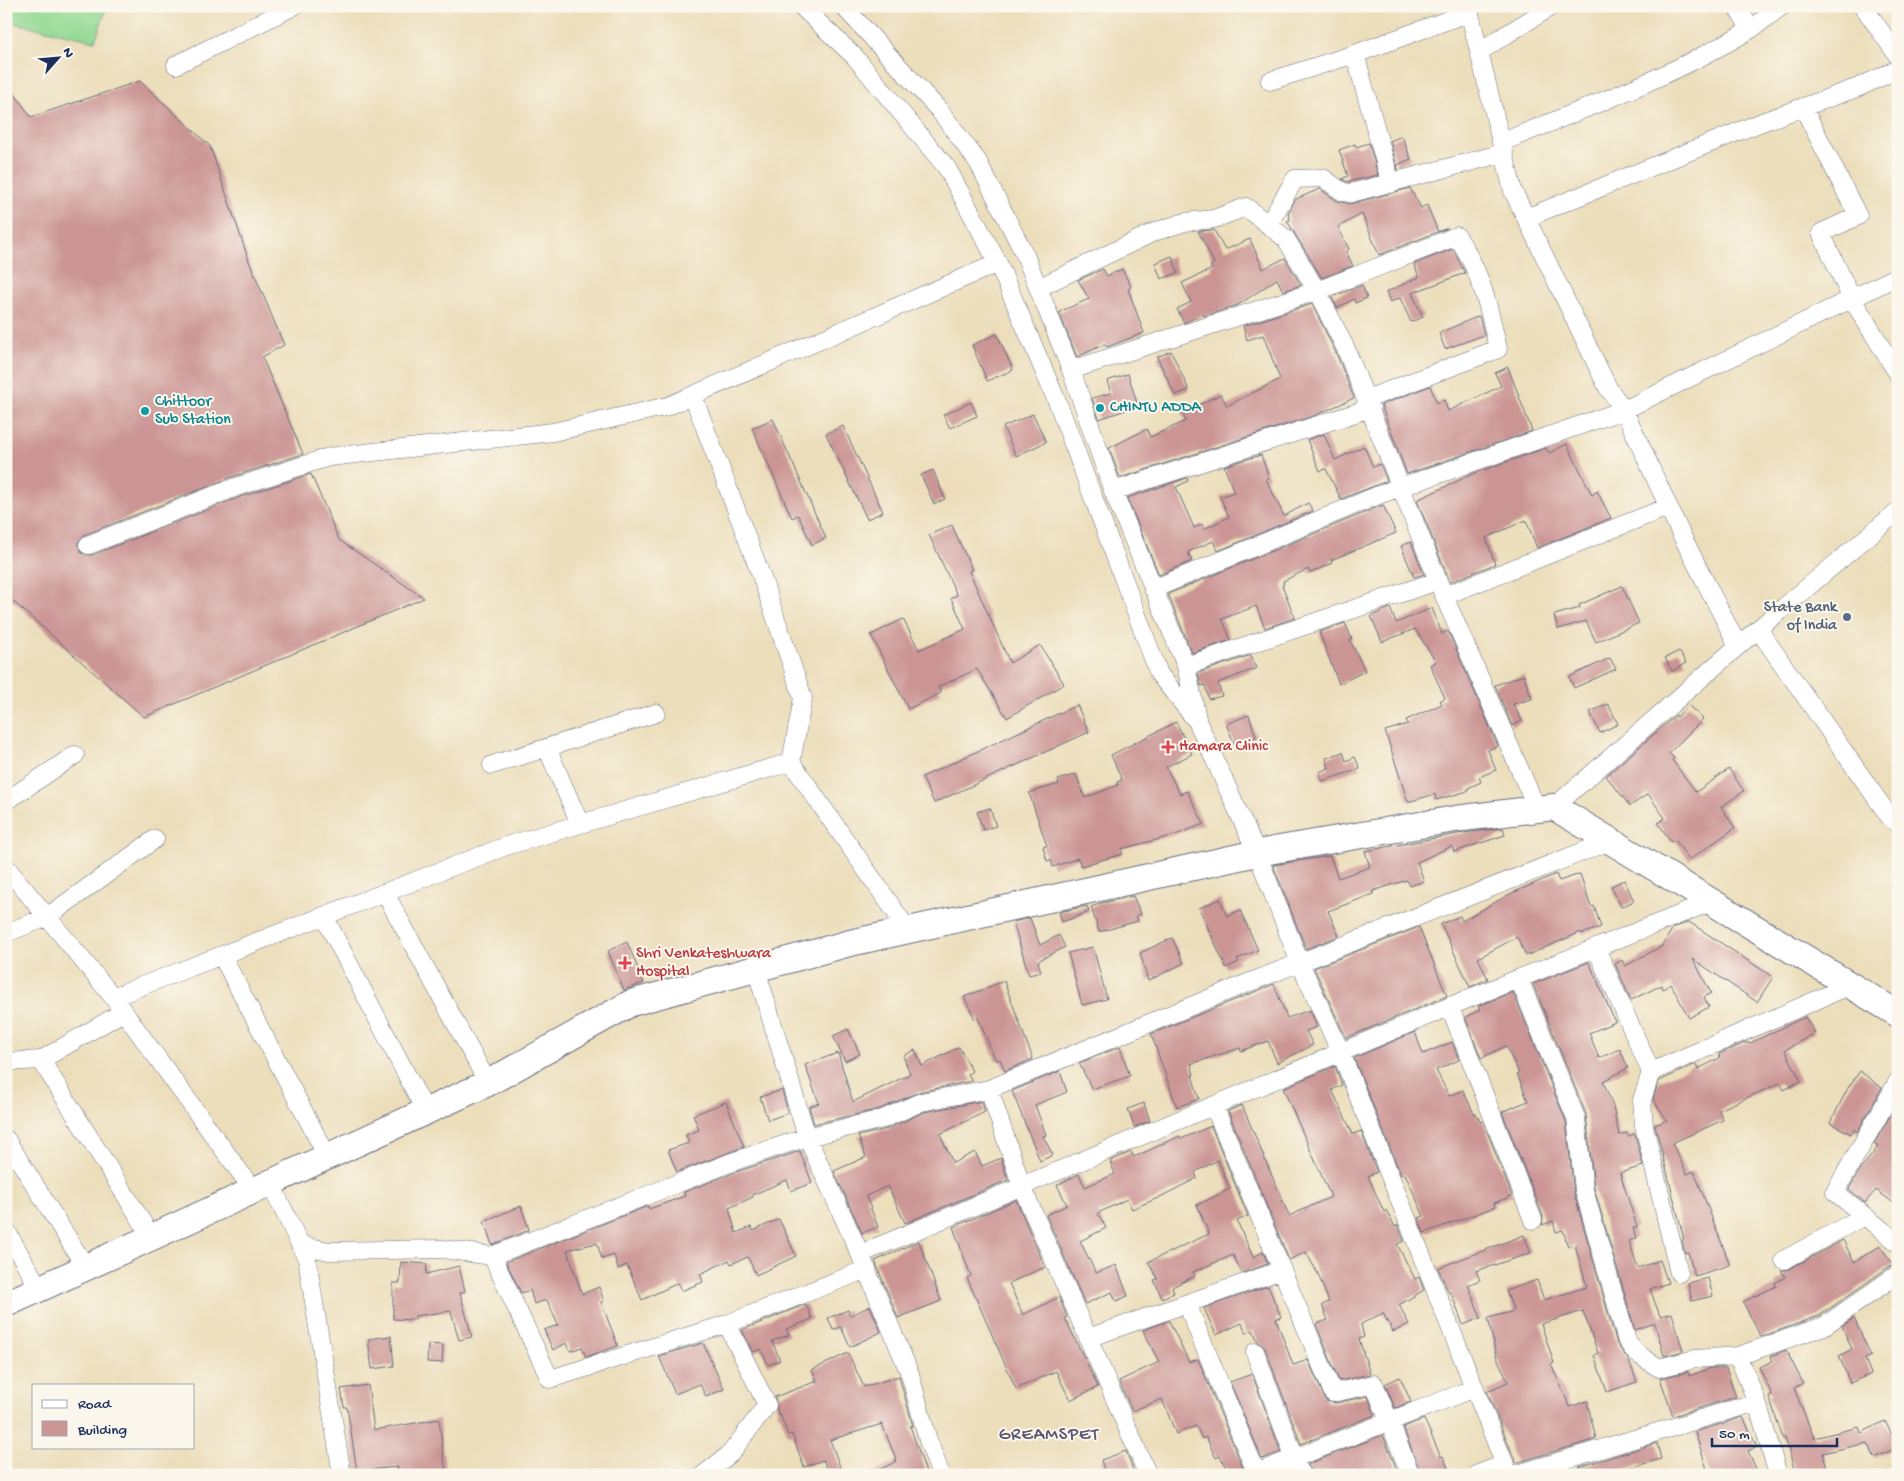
<svg xmlns="http://www.w3.org/2000/svg" width="1904" height="1481" viewBox="0 0 1904 1481" font-family="'Gochi Hand',sans-serif">
  <style>
    .green { fill: #93d993; stroke: #578478 }
    .building { fill: #cb9594 }
    .lines { fill: none; stroke-linecap: round; stroke-linejoin: round }
    .minor-casing { stroke: #646c7f; stroke-width: 19 }
    .highway-casing { stroke: #646c7f; stroke-width: 28 }
    .minor { stroke: #fff; stroke-width: 18 }
    .highway { stroke: #fff; stroke-width: 26 }
    .culture-dot { fill: #0f9aa8; stroke: #fbf7ec; stroke-width: 2 }
    .service-dot { fill: #5c6f8a; stroke: #fbf7ec; stroke-width: 2 }
    .health-dot { fill: #e0444e; stroke: #fbf7ec; stroke-width: 2 }
    .labels { text-anchor: middle; dominant-baseline: central; stroke-width: 4; stroke-linejoin: round; paint-order: stroke }
    .culture-label { font-size: 16px; fill: #0d838f; stroke: #fbf7ec; text-anchor: start }
    .service-label { font-size: 16px; fill: #4e5e75; stroke: #fbf7ec; text-anchor: end }
    .health-label { font-size: 16px; fill: #be3a42; stroke: #fbf7ec; text-anchor: start }
    .neighbourhood-label { font-size: 18px; letter-spacing: 1px; fill: #595371; stroke: #fbf7ec }
  </style>
  <rect width="100%" height="100%" fill="#fbf7ec"/>
  <filter id="ink" filterUnits="userSpaceOnUse"><feTurbulence type="fractalNoise" baseFrequency=".02" numOctaves="2"/><feDisplacementMap in="SourceGraphic" scale="10" xChannelSelector="R" yChannelSelector="G"/><feConvolveMatrix kernelMatrix="1 2 1 2 8 2 1 2 1" color-interpolation-filters="sRGB"/></filter>
  <filter id="wash" filterUnits="userSpaceOnUse"><feTurbulence type="fractalNoise" baseFrequency=".0096" numOctaves="4" result="noise"/><feDisplacementMap in="SourceGraphic" scale="20" xChannelSelector="R" yChannelSelector="G"/><feGaussianBlur stdDeviation="1.12" result="paint"/><feColorMatrix in="noise" values="0 0 0 0 0 0 0 0 0 0 0 0 0 0 0 0 0 1.4 0 .05"/><feComposite in="paint" operator="in"/></filter>
  <g filter="url(#wash)">
    <rect width="100%" height="100%" fill="#ecdebb"/>
    <!-- green -->
    <path class="green" d="M6 6H107L95 41 6 21Z"/>
    <g id="blocks">
      <!-- building -->
      <path class="building" d="M6 81 31 117 140 81 210 146 249 261 284 345 262 357 303 454 232 477 84 535 78 543 81 553 92 555 240 497 311 474 339 540 424 598 144 717 6 595Z
        M1402 136 1411 159 1397 165 1398 170 1390 141Z
        M1369 143 1378 175 1347 182 1342 179 1348 176 1339 150 1355 144 1356 147Z
        M1410 188 1421 208 1427 205 1438 232 1448 228 1379 255 1362 214 1338 227 1349 249 1346 251 1353 266 1322 278 1287 221 1290 220 1288 213 1296 199 1320 189 1337 201 1350 204Z
        M1214 230 1225 250 1250 239 1263 269 1285 258 1301 285 1283 291 1277 279 1238 305 1204 316 1203 314 1184 323 1177 309 1191 302 1182 283 1212 269 1210 266 1214 263 1198 231Z
        M1453 249 1465 273 1412 293 1423 317 1411 322 1400 298 1390 302 1386 292 1419 277 1414 264Z
        M1172 256 1178 273 1161 279 1155 263Z
        M1103 269 1107 276 1122 269 1131 287 1128 289 1144 333 1107 347 1105 344 1077 357 1059 312 1089 299 1078 280Z
        M1362 285 1367 298 1355 303 1354 299 1337 308 1332 297Z
        M1312 304 1336 353 1354 398 1316 415 1120 478 1109 448 1147 429 1150 437 1186 421 1182 413 1221 394 1227 406 1280 379 1263 335 1247 340 1243 326Z
        M1479 316 1484 335 1445 349 1439 333Z
        M997 334 1013 370 987 381 972 345Z
        M1171 351 1189 390 1175 395 1157 357Z
        M1508 367 1532 431 1407 474 1381 405 1430 386 1437 403 1444 400 1448 411 1501 386 1495 373Z
        M1128 374 1138 406 1099 419 1092 398 1111 393 1107 381Z
        M971 402 977 416 950 428 943 415Z
        M1033 414 1046 442 1016 456 1003 427Z
        M773 419 826 538 812 545 798 515 792 518 752 428Z
        M843 426 883 512 867 519 826 434Z
        M1324 434 1335 460 1364 446 1373 467 1380 464 1387 481 1341 499 1326 469 1320 471 1307 440Z
        M1567 444 1592 495 1597 491 1611 518 1537 548 1526 520 1486 538 1495 564 1450 582 1417 500 1475 473 1546 448 1549 453Z
        M1261 455 1269 478 1266 479 1284 516 1308 503 1313 511 1218 551 1213 541 1188 552 1192 561 1159 575 1127 498 1187 478 1188 481 1176 487 1194 528 1202 524 1204 529 1229 517 1220 497 1234 492 1224 466Z
        M933 470 945 499 934 504 921 475Z
        M1383 505 1396 533 1331 560 1332 563 1310 573 1308 569 1283 581 1284 584 1282 585 1295 618 1265 628 1256 606 1222 619 1231 640 1192 653 1168 594Z
        M952 525 972 570 969 571 1010 663 1040 645 1064 684 1007 718 977 669 938 687 941 693 908 709 871 635 903 619 919 650 965 629 951 598 957 595 929 535Z
        M1411 542 1424 574 1418 576 1414 577 1401 546Z
        M1622 586 1639 623 1596 642 1586 621 1558 629 1554 615 1580 608 1579 605Z
        M1390 608 1396 623 1432 608 1442 634 1447 631 1449 633 1498 746 1488 750 1496 770 1479 777 1481 782 1468 788V791L1436 800 1435 794 1408 802 1385 731 1408 724 1406 720 1442 704 1440 701 1445 698 1430 665 1436 662 1415 629 1382 642 1371 616Z
        M1345 623 1352 639 1350 640 1365 671 1339 684 1319 632Z
        M1679 651 1686 663 1672 671 1665 658Z
        M1251 655 1257 668 1218 683 1222 696 1209 699 1205 685 1201 686 1198 673Z
        M1610 658 1616 669 1574 688 1569 677Z
        M1524 675 1532 699 1513 704 1522 721 1512 726 1495 685Z
        M1608 704 1618 724 1600 733 1590 712Z
        M1077 705 1089 732 934 803 922 777Z
        M1688 705 1703 719 1669 753 1674 758 1672 760 1696 792 1729 769 1744 791 1721 807 1735 828 1689 860 1675 840 1671 842 1658 823 1665 818 1648 794 1630 806 1606 776 1676 715 1677 717Z
        M1249 715 1256 737 1235 745 1226 724Z
        M1176 722 1192 754 1166 767 1180 794 1187 791 1204 824 1175 835 1121 849 1123 854 1081 866 1078 858 1053 867 1051 860 1047 861 1043 847 1047 846 1029 793 1059 784 1058 780 1076 774 1085 798 1118 785 1117 782 1122 780 1111 755Z
        M1343 752 1346 761 1355 757 1360 769 1322 781 1319 772 1329 768 1326 758Z
        M990 808 996 826 983 830 977 812Z
        M1503 828 1505 835 1454 852 1452 846 1417 862 1424 881 1410 886 1407 880 1373 891 1374 894 1328 911 1339 936 1306 949 1273 865 1330 856 1338 878 1370 867 1365 851 1457 834Z
        M1556 874 1559 881 1580 874 1591 907 1594 906 1601 927 1582 934 1581 932 1526 956 1517 937 1478 958 1488 979 1470 987 1441 924 1460 916 1462 921 1510 894Z
        M1624 880 1634 901 1621 907 1611 886Z
        M1133 896 1141 914 1136 916 1138 921 1099 932 1091 907 1102 903Z
        M1220 899 1227 916 1240 910 1258 950 1237 959 1239 962 1226 968 1199 908Z
        M1087 906 1089 912 1062 922 1059 912Z
        M1030 918 1040 945 1059 935 1065 947 1038 961 1041 972 1029 975 1013 922Z
        M1689 922 1773 977 1757 1002 1693 959 1711 993 1704 997 1709 1007 1689 1018 1671 984 1663 989 1662 985 1631 1000 1615 964 1622 960 1625 966 1662 946 1673 928Z
        M1419 927 1447 996 1346 1038 1314 968Z
        M1172 938 1184 963 1148 981 1140 953Z
        M627 942 644 983 624 990 608 951Z
        M1093 947 1107 999 1082 1005 1068 953Z
        M1589 962 1615 1022 1589 1033 1599 1058 1620 1049 1628 1068 1603 1081 1613 1106 1619 1135 1627 1133 1628 1136 1635 1134 1643 1166 1620 1173 1637 1227 1633 1228 1636 1238 1629 1241 1638 1268 1660 1260 1668 1283 1650 1289 1660 1316 1672 1313 1683 1351 1664 1356 1655 1323 1635 1330 1594 1188 1586 1114 1533 984Z
        M1004 981 1033 1059 1005 1071 1000 1059 996 1061 978 1018 975 1019 964 997Z
        M1274 984 1287 1018 1310 1010 1317 1027 1306 1031 1313 1045 1277 1063 1268 1041 1241 1051 1240 1048 1191 1064 1194 1075H1192L1199 1099 1177 1107 1151 1034Z
        M1513 992 1566 1121 1574 1193 1617 1344 1629 1361 1637 1382 1607 1392 1594 1355 1598 1353 1583 1311 1541 1324 1554 1363 1551 1364 1570 1407 1587 1401 1596 1439 1516 1463 1487 1391 1508 1382 1496 1355 1488 1318 1514 1311 1506 1291 1537 1280 1544 1300 1587 1287 1575 1245 1568 1247 1563 1230 1556 1232 1553 1221 1542 1225 1543 1216 1502 1112 1528 1101 1517 1074 1519 1073 1506 1046 1481 1058 1465 1017 1480 1010 1478 1006Z
        M1805 1017 1815 1033 1785 1050 1801 1081 1784 1090 1780 1083 1719 1110 1723 1120 1672 1143 1687 1174 1694 1171 1730 1265 1695 1276 1688 1252 1685 1253 1682 1240 1684 1239 1655 1125 1667 1120 1653 1099 1659 1081 1696 1064 1698 1069 1720 1058 1719 1054 1747 1042 1748 1044Z
        M848 1029 860 1054 845 1061 833 1036Z
        M1415 1032 1423 1054 1452 1042 1459 1060 1436 1070 1449 1096 1463 1090 1474 1114 1476 1113 1480 1122 1483 1121 1512 1196 1494 1203 1495 1207 1424 1233 1418 1218 1424 1216 1405 1174 1401 1175 1354 1058Z
        M959 1047 972 1071 968 1074 972 1081 919 1092 880 1109 814 1124 809 1107 819 1103 805 1065 838 1053 853 1102 908 1075 910 1073 903 1056 915 1050 922 1066Z
        M1120 1047 1130 1076 1092 1089 1079 1063Z
        M1335 1066 1342 1085 1332 1090 1353 1134 1361 1131 1377 1172 1368 1176 1384 1212 1386 1210 1395 1227 1398 1225 1404 1241 1397 1244 1415 1279 1419 1277 1424 1290 1399 1305 1409 1324 1393 1332 1383 1313 1361 1324 1364 1337 1359 1339 1370 1374 1339 1381 1316 1324 1328 1320 1322 1305 1329 1302 1318 1274 1306 1252 1289 1260 1228 1111 1242 1105 1289 1216 1331 1197 1283 1088Z
        M1060 1071 1067 1092 1035 1105 1046 1135 1043 1136 1053 1155 1040 1161 1012 1091Z
        M1860 1071 1882 1088 1857 1132 1854 1129 1851 1134 1830 1123 1848 1088Z
        M782 1090 788 1113 768 1120 760 1097Z
        M982 1101 985 1112 940 1134 953 1163 975 1152 982 1166 1001 1158 1008 1180 905 1223 888 1186 866 1196 878 1227 862 1233 834 1171 866 1157 858 1136 887 1129 924 1112Z
        M726 1102 744 1147 677 1172 668 1150 689 1143 686 1135 699 1130 693 1115Z
        M1144 1103 1150 1121 1134 1127 1128 1109Z
        M1897 1104 1898 1206 1876 1190 1865 1203 1849 1189 1860 1170 1878 1147 1874 1144Z
        M1211 1126 1248 1216 1237 1221 1253 1257 1263 1252 1268 1264 1242 1273 1233 1255 1193 1272 1195 1276 1172 1287 1174 1293 1162 1298 1154 1280 1158 1279 1148 1262 1209 1234 1197 1205 1230 1189 1218 1160 1195 1172 1197 1178 1158 1198 1132 1209 1127 1199 1098 1213 1106 1228 1080 1241 1096 1273 1116 1265 1128 1296 1116 1301 1112 1292 1085 1304 1046 1215 1067 1205 1057 1185 1079 1174 1085 1187 1115 1174 1110 1161 1131 1152 1134 1157 1180 1136 1181 1139Z
        M800 1151 812 1183 791 1191 787 1180 752 1195 753 1197 729 1208 736 1233 751 1227 753 1231 779 1219 796 1256 756 1275 748 1257 731 1264 729 1260 700 1274 703 1282 681 1291 678 1283 642 1300 627 1265 618 1269 614 1255 602 1259 597 1243 567 1250 582 1294 599 1287 604 1301 601 1302 618 1346 586 1357 582 1347 570 1351 567 1343 553 1350 544 1330 558 1325 547 1300 534 1304 530 1290 521 1293 506 1262 648 1206 649 1209 685 1196 684 1192 736 1172Z
        M1016 1200 1045 1267 1009 1283 1023 1315 1059 1297 1067 1317 1065 1318 1098 1387 1070 1400 1056 1371 1016 1389 967 1278 971 1276 953 1227Z
        M521 1206 529 1230 492 1245 484 1221Z
        M1524 1235 1531 1253 1476 1271 1480 1280 1468 1285 1481 1318 1463 1325 1451 1292 1449 1293 1438 1268Z
        M1843 1240 1854 1262 1880 1246 1893 1264 1819 1316 1761 1337 1743 1302 1776 1286 1775 1283 1785 1277 1781 1270 1789 1269Z
        M919 1241 941 1301 898 1318 875 1261Z
        M401 1262 427 1264 426 1274 459 1266 465 1291 460 1293 472 1337 459 1340 451 1311 415 1316V1320L393 1319V1283H400Z
        M1708 1278 1713 1296 1692 1301 1688 1283Z
        M1268 1286 1281 1317 1276 1319 1293 1365 1308 1360 1326 1401 1335 1403 1368 1396 1375 1415 1301 1444 1265 1348 1258 1342 1253 1330 1246 1333 1242 1323 1216 1335 1204 1308Z
        M806 1304 812 1319 786 1329 789 1335 772 1341 780 1360 768 1365 761 1349 753 1352 742 1330Z
        M870 1306 881 1332 850 1347 841 1327 833 1330 828 1318 848 1310 850 1316Z
        M1854 1318 1871 1356 1865 1359 1871 1374 1850 1383 1839 1356 1852 1349 1842 1326Z
        M1169 1321 1189 1362 1198 1359 1243 1468 1241 1475H1230L1220 1456 1216 1458 1206 1437 1202 1439 1196 1426 1176 1434 1162 1399 1132 1411 1119 1381 1159 1362 1143 1330Z
        M391 1336 394 1366 372 1369 368 1339Z
        M703 1343 724 1389 706 1397 700 1384 675 1394 659 1356Z
        M428 1344 443 1345 442 1363 427 1362Z
        M1786 1350 1803 1383 1794 1388 1814 1438 1859 1427 1861 1433 1885 1421 1898 1447 1875 1458 1867 1443 1823 1453 1829 1475H1796L1785 1438 1783 1439 1769 1396 1772 1395 1759 1367 1773 1361 1771 1356Z
        M848 1353 864 1387 899 1376 913 1426H910L927 1475H869L895 1462 896 1459 882 1424 830 1440 843 1475H830L823 1460 804 1467 792 1434 788 1435 780 1414 778 1415 775 1397 817 1381 812 1370Z
        M1711 1368H1726L1736 1397 1673 1416 1660 1378 1688 1372 1689 1376Z
        M1252 1374 1281 1452 1262 1459 1230 1382Z
        M1400 1377 1411 1402 1395 1408 1385 1384Z
        M368 1385 374 1430 439 1419 446 1475H398V1467L357 1471 347 1407H344L341 1389Z
        M1743 1417 1757 1447 1748 1451 1759 1475H1709L1695 1432Z
        M1424 1419 1441 1457 1443 1456 1449 1470 1439 1475H1421L1403 1427Z
        M1383 1435 1399 1475H1311L1308 1464Z
        M1657 1443 1661 1459 1603 1475H1581L1579 1467Z
        M1126 1451 1135 1475H1106L1101 1460Z"/>
    </g>
  </g>
  <g filter="url(#ink)">
    <use href="#blocks" fill-opacity="0" stroke="#646c7f" stroke-width="1"/>
    <g class="lines">
      <defs>
        <path id="minor" d="M801 6 855 57 947 168 998 263 1059 406 1159 674 1195 719
          M843 6 939 110 978 162 1025 255 1071 370 1113 491 1186 666 1198 723 1257 853 1300 963 1341 1053 1509 1475
          M1468 6 1513 191 1608 388 1624 410 1680 532 1738 646
          M1736 6 1751 29 1782 6
          M1863 6 1898 56
          M1480 51 1552 6
          M176 65 294 6
          M1270 81 1355 54
          M1803 107 1858 216 1821 233 1852 299 1898 374
          M1502 142C1586 108 1673 76 1751 29
          M1391 184 1355 54 1470 12
          M1526 218 1762 122 1859 87 1898 69
          M1268 225 1295 179 1323 178 1343 192 1351 193 1504 153
          M1038 288 1154 232 1185 222 1214 219 1246 207 1286 239 1317 291 1346 349 1444 596 1537 809
          M1071 370 1317 291 1457 236C1481 272 1489 307 1498 349L1367 399
          M693 396 761 575 803 698 791 762
          M1113 491 1371 408
          M88 545 236 487 329 457 553 432 668 406 998 263
          M1153 589 1381 494 1624 410 1898 276
          M1444 596 1668 507
          M1758 629 1889 816 1898 824
          M1186 666 1437 581
          M547 748 580 824
          M492 765 656 713
          M6 801 75 755
          M1554 807 1738 646 1898 511
          M6 867 113 997
          M385 893 488 1083
          M324 916 426 1112
          M6 933 47 917 155 839
          M1596 948 1651 1072 1851 985
          M222 956 327 1156
          M756 969 807 1137 860 1254 910 1374 928 1440 941 1475
          M1519 979 1576 1118 1584 1190 1627 1341 1636 1353 1659 1368 1695 1359 1738 1356 1757 1402 1778 1475
          M1450 1007 1533 1220
          M41 1060 151 1236
          M6 1062 41 1060 123 1012
          M1651 1072 1642 1100 1644 1126 1679 1273
          M1898 1081 1835 1192 1898 1243
          M989 1089 1022 1187 1148 1475
          M1214 1106 1333 1393 1374 1384 1411 1475
          M6 1139 85 1266
          M270 1182 307 1259 342 1475
          M253 1190 113 997 506 846 791 762 908 930
          M6 1230 39 1288
          M300 1245 329 1251 443 1249 492 1256 732 1162 807 1137 883 1119 921 1102 989 1089 1240 986 1610 841
          M860 1254 1465 1000 1711 902
          M492 1256 550 1379 727 1324
          M1784 1260 1864 1216
          M1187 1304 1256 1472
          M1088 1338 1282 1270
          M1255 1352 1301 1475
          M1738 1356 1824 1326 1898 1274
          M703 1475 730 1454 767 1405 727 1324 867 1269
          M1251 1475 1475 1388
          M1476 1475 1505 1464
          M1514 1475 1757 1402"/>
        <path id="highway" d="M6 1304 488 1083 631 1003 850 943 1257 853 1455 819 1554 807 1898 1014"/>
      </defs>
      <!-- minor casing -->
      <use href="#minor" class="minor-casing"/>
      <!-- highway casing -->
      <use href="#highway" class="highway-casing"/>
      <!-- minor -->
      <use href="#minor" class="minor"/>
      <!-- highway -->
      <use href="#highway" class="highway"/>
    </g>
  </g>
  <!-- markers -->
  <g class="culture-dot">
    <circle cx="1100" cy="408" r="5"/>
    <circle cx="145" cy="411" r="5"/>
  </g>
  <circle class="service-dot" cx="1847" cy="617" r="5"/>
  <g class="health-dot">
    <path d="M1165.5 739.5h5v5h5v5h-5v5h-5v-5h-5v-5h5z"/>
    <path d="M622.5 955.5h5v5h5v5h-5v5h-5v-5h-5v-5h5z"/>
  </g>
  <g class="labels">
    <!-- culture labels -->
    <g class="culture-label">
      <text x="155" y="402">Chittoor<tspan x="155" dy="18">Sub Station</tspan></text>
      <text x="1110" y="408">CHINTU ADDA</text>
    </g>
    <!-- service labels -->
    <g class="service-label">
      <text x="1837" y="608">State Bank<tspan x="1837" dy="18">of India</tspan></text>
    </g>
    <!-- health labels -->
    <g class="health-label">
      <text x="1179" y="747">Hamara Clinic</text>
      <text x="636" y="954">Shri Venkateshwara<tspan x="636" dy="18">Hospital</tspan></text>
    </g>
    <!-- neighbourhood labels -->
    <g class="neighbourhood-label">
      <text x="1049" y="1435">GREAMSPET</text>
    </g>
  </g>
  <!-- margin -->
  <rect width="1904" height="1481" fill="none" stroke="#fbf7ec" stroke-width="25"/>
  <!-- legend -->
  <rect x="32" y="1384" width="162" height="65" fill="#fbf7ec" stroke="#a1a7b3"/>
  <rect x="42" y="1400" width="25" height="8" fill="#ffffff" stroke="#a1a7b3"/>
  <text x="78" y="1408" font-size="15" fill="#1b2f5e">Road</text>
  <rect x="42" y="1421" width="25" height="15" fill="#cb9594" stroke="#a1a7b3"/>
  <text x="78" y="1434" font-size="15" fill="#1b2f5e">Building</text>
  <!-- north arrow -->
  <g transform="translate(58 58) rotate(63)" stroke="#fbf7ec" stroke-width="4" paint-order="stroke">
  <path d="M0-4L9 19L0 12L-9 19Z" fill="#1b2f5e"/>
  <text y="-8" font-size="14" font-weight="bold" text-anchor="middle" fill="#1b2f5e">N</text>
  </g>
  <!-- scale -->
  <path d="M1712 1438v8h125v-8" fill="none" stroke="#1b2f5e" stroke-width="2.5"/>
  <text x="1719" y="1438" font-size="15" fill="#1b2f5e" stroke="#fbf7ec" stroke-width="4" paint-order="stroke">50 m</text>
</svg>
